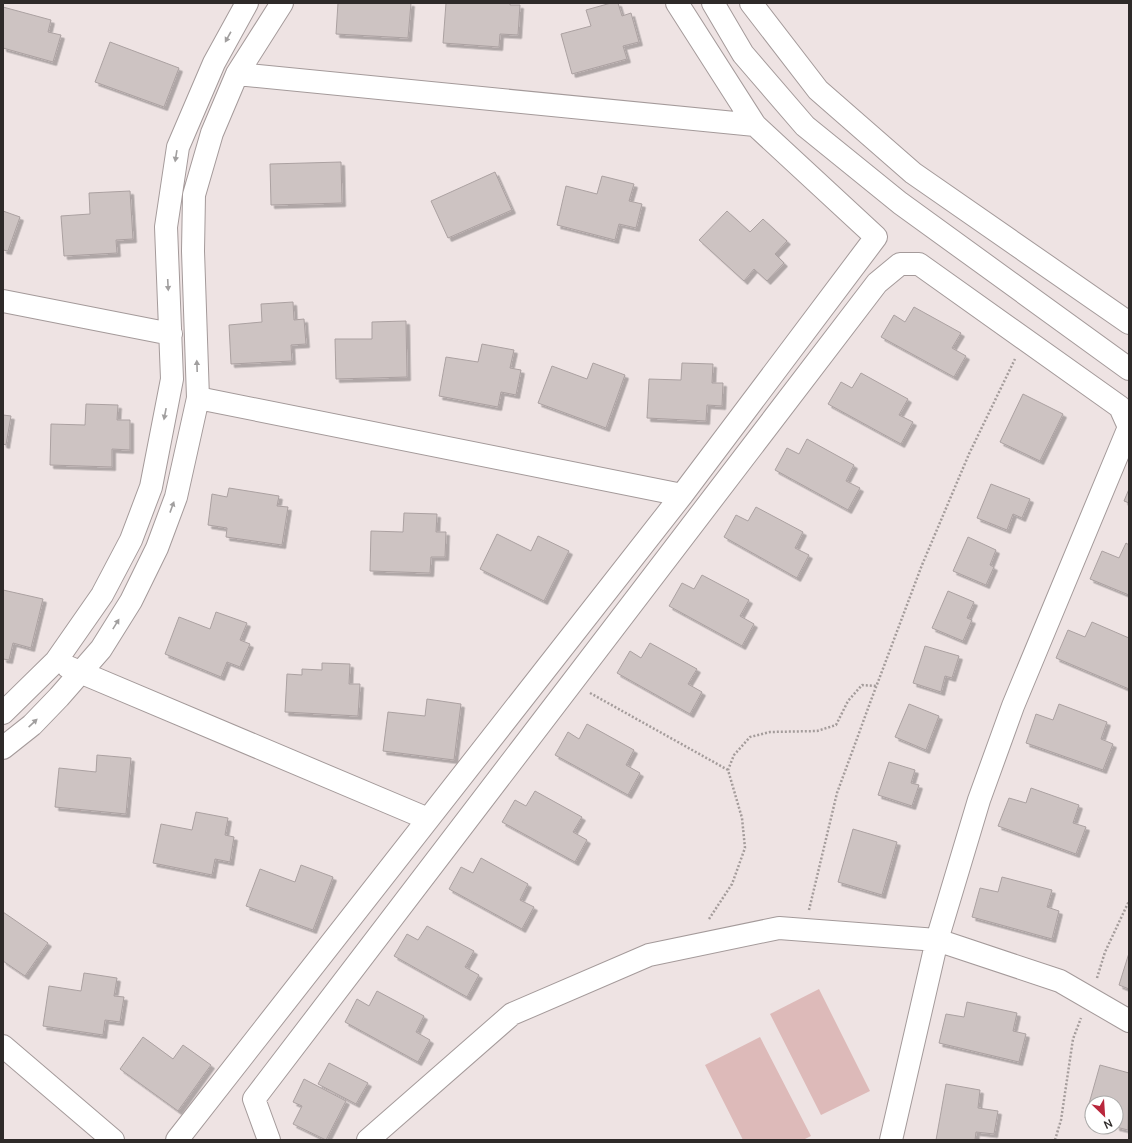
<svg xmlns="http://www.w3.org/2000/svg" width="1132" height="1143" viewBox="0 0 1132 1143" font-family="Manrope,sans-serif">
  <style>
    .green { fill: #ddbab9 }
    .building { fill: #cdc3c2; stroke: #aba1a1; filter: url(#shadow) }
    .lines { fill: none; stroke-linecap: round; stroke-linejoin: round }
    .minor-casing { stroke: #a49a9a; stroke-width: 24 }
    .path { stroke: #a49c9b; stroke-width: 2.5; stroke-dasharray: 2 2; stroke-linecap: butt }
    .minor { stroke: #fff; stroke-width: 22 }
    .oneway { fill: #a19f9f }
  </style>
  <defs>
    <filter id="shadow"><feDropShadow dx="3.5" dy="3.5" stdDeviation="0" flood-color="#0004"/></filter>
  </defs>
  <rect width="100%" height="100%" fill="#eee3e3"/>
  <!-- green -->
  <path class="green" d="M819 989 870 1091 821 1115 770 1014Z
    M760 1037 811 1136 803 1140H743L705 1065Z"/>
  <!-- building -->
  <path class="building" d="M338 3H411L408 38 336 34Z
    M446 3H510V5H520L518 35 500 34 499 47 443 43Z
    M611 3H618L622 16 631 13 639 42 623 46 627 59 572 74 561 34 591 26 586 10Z
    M3 7 51 20 48 32 61 35 53 62 3 48Z
    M110 42 179 68 164 107 95 82Z
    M341 162 342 203 271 205 270 164Z
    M495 172 512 210 448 238 431 201Z
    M602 176 634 184 629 201 642 204 636 228 619 224 615 240 557 225 566 186 597 194Z
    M130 191 133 239 116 240 117 253 64 256 61 216 90 214 89 193Z
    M3 211 20 217 8 251 3 250Z
    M727 211 750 232 763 219 787 241 775 254 784 263 767 281 754 269 744 281 699 240Z
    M293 302 294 320 304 319 306 344 291 345 292 361 231 364 229 325 262 322 261 304Z
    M914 307 961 333 952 348 966 356 954 377 881 337 894 315 905 322Z
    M406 321 407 377 336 379 335 339H372V322Z
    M482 344 514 350 510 368 521 370 516 395 501 392 498 407 439 396 446 357 478 362Z
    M593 363 625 375 606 428 538 403 552 366 587 379Z
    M682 363 713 364 712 383H723L722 406 707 405 706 421 647 418 649 379 681 380Z
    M861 373 908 399 899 415 913 422 901 444 828 404 841 382 852 388Z
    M1023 394 1063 414 1040 461 1000 442Z
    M86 404 118 405 117 420H130V450L112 449V467L50 465 51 424 85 425Z
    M3 415 11 416 6 445 3 444Z
    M807 439 854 465 846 481 860 488 848 510 775 470 787 448 799 454Z
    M991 484 1030 499 1022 518 1013 514 1007 530 977 518Z
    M229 488 279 496 277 506 288 507 282 545 226 537 227 528 208 525 212 494 227 497Z
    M1129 489V503L1124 501Z
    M756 507 803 532 795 548 809 555 797 578 724 537 736 515 748 521Z
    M404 513 437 514 436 532H446L445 557H431L430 573 370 571 371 531 403 532Z
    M497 534 531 551 538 536 569 551 544 601 480 569Z
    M968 537 996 550 990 565 994 567 986 585 953 571Z
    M1126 543 1129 545V595L1090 579 1102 551 1119 558Z
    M702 575 749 600 740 616 754 624 742 646 669 606 682 583 694 589Z
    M3 590 43 599 31 648 13 643 9 660 3 659Z
    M948 591 974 602 967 618 972 620 963 641 932 628Z
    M216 612 247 623 240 640 250 644 240 667 227 662 221 677 165 654 179 617 210 629Z
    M1092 622 1129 638V689L1056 658 1068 630 1085 637Z
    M650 643 697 669 688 684 702 692 690 714 617 673 630 651 641 658Z
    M925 646 959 656 952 678 945 676 941 692 913 683Z
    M322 663 350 664 349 684H360L358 716 285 712 287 674 302 675V669L322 670Z
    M427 699 461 704 454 760 383 751 388 712 425 716Z
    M909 704 939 716 926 750 895 737Z
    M1059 704 1107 722 1101 739 1113 744 1103 770 1026 743 1036 714 1053 720Z
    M587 724 634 750 626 765 640 773 628 795 555 755 568 732 579 739Z
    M97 755 131 758 126 814 55 807 59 768 96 772Z
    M889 762 915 770 911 783 919 785 912 806 878 795Z
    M1031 788 1079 805 1073 823 1086 827 1076 854 998 826 1009 798 1026 803Z
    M535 791 582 817 573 832 587 840 575 862 502 822 515 800 526 806Z
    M196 812 228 818 225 835 234 837 230 862 215 859 212 875 153 863 161 824 192 830Z
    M853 829 897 842 882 895 838 882Z
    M481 858 528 884 520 900 534 907 522 929 449 889 461 867 473 873Z
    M301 865 333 877 313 930 246 906 260 869 295 882Z
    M1002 877 1052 890 1047 907 1059 911 1052 939 972 917 980 888 998 892Z
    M3 912 48 943 25 976 3 961Z
    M427 926 474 951 465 967 479 975 467 997 394 956 407 934 418 940Z
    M1129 953V989L1119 985Z
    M84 973 117 978 114 996 124 997 120 1022 105 1020 103 1035 43 1026 49 986 81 991Z
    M377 991 424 1016 416 1032 430 1040 418 1062 345 1022 357 999 369 1006Z
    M967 1002 1017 1013 1013 1031 1026 1034 1019 1062 939 1043 946 1014 964 1017Z
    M143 1037 173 1059 183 1045 211 1065 178 1111 120 1069Z
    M329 1063 368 1083 356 1104 318 1084Z
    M1100 1065 1129 1073 1128 1130 1116 1127V1103H1092V1120L1085 1118Z
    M304 1079 346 1101 326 1140 293 1124 302 1106 293 1102Z
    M946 1084 980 1090 978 1108 998 1111 994 1134 976 1132 975 1140H936Z"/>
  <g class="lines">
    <defs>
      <path id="minor" d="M677 3 755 125
        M713 3 743 54 805 126 900 203 1129 369
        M751 3 818 90 913 173 1129 323
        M3 301 171 334
        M198 398 682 495
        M68 667 428 819
        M3 713 56 661 102 595 131 540 151 487 172 379 166 227 178 147 214 63 247 3
        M3 748 32 725 59 697 101 649 131 601 157 548 176 497 198 398 193 251 194 195 212 133 237 74 282 3
        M3 1046 113 1140
        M177 1140 682 495 876 237 755 125 237 74
        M269 1140 254 1099 877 283 900 264H919L1120 407 1129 427 1013 706 979 800 937 940 891 1140
        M368 1140 512 1014 649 955 779 928 937 940 1060 981 1129 1021"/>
    </defs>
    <!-- minor casing -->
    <use href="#minor" class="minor-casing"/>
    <!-- path -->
    <path class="path" d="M590 693 728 770
      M809 910 837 793 870 703 922 565 969 454 1015 359
      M709 919 732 884 745 848 742 818 728 770 734 755 750 737 770 732 817 731 836 725 848 701 862 685 876 686
      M1097 978 1105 952 1129 901
      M1055 1140 1061 1120 1073 1039 1081 1018"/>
    <!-- minor -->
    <use href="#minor" class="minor"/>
  </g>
  <!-- one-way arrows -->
  <defs><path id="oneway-solid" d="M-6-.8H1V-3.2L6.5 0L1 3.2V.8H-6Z"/></defs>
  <g class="oneway">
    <use href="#oneway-solid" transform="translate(228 37) rotate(119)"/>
    <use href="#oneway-solid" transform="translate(176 156) rotate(99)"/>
    <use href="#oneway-solid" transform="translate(168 285) rotate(87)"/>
    <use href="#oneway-solid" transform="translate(197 366) rotate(-92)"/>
    <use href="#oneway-solid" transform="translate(165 414) rotate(101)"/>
    <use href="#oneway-solid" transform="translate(172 507) rotate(-70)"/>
    <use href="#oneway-solid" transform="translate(116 624) rotate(-58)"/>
    <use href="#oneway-solid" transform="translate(33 723) rotate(-43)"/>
  </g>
  <!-- border -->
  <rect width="1132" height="1143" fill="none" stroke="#2e2a29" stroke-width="8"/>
  <!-- north arrow -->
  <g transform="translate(1104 1115) rotate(155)"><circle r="19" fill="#ffffff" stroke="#abaaa9"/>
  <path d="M0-3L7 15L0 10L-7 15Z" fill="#b9273c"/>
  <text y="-6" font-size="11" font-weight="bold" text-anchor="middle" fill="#2e2a29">N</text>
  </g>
</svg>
